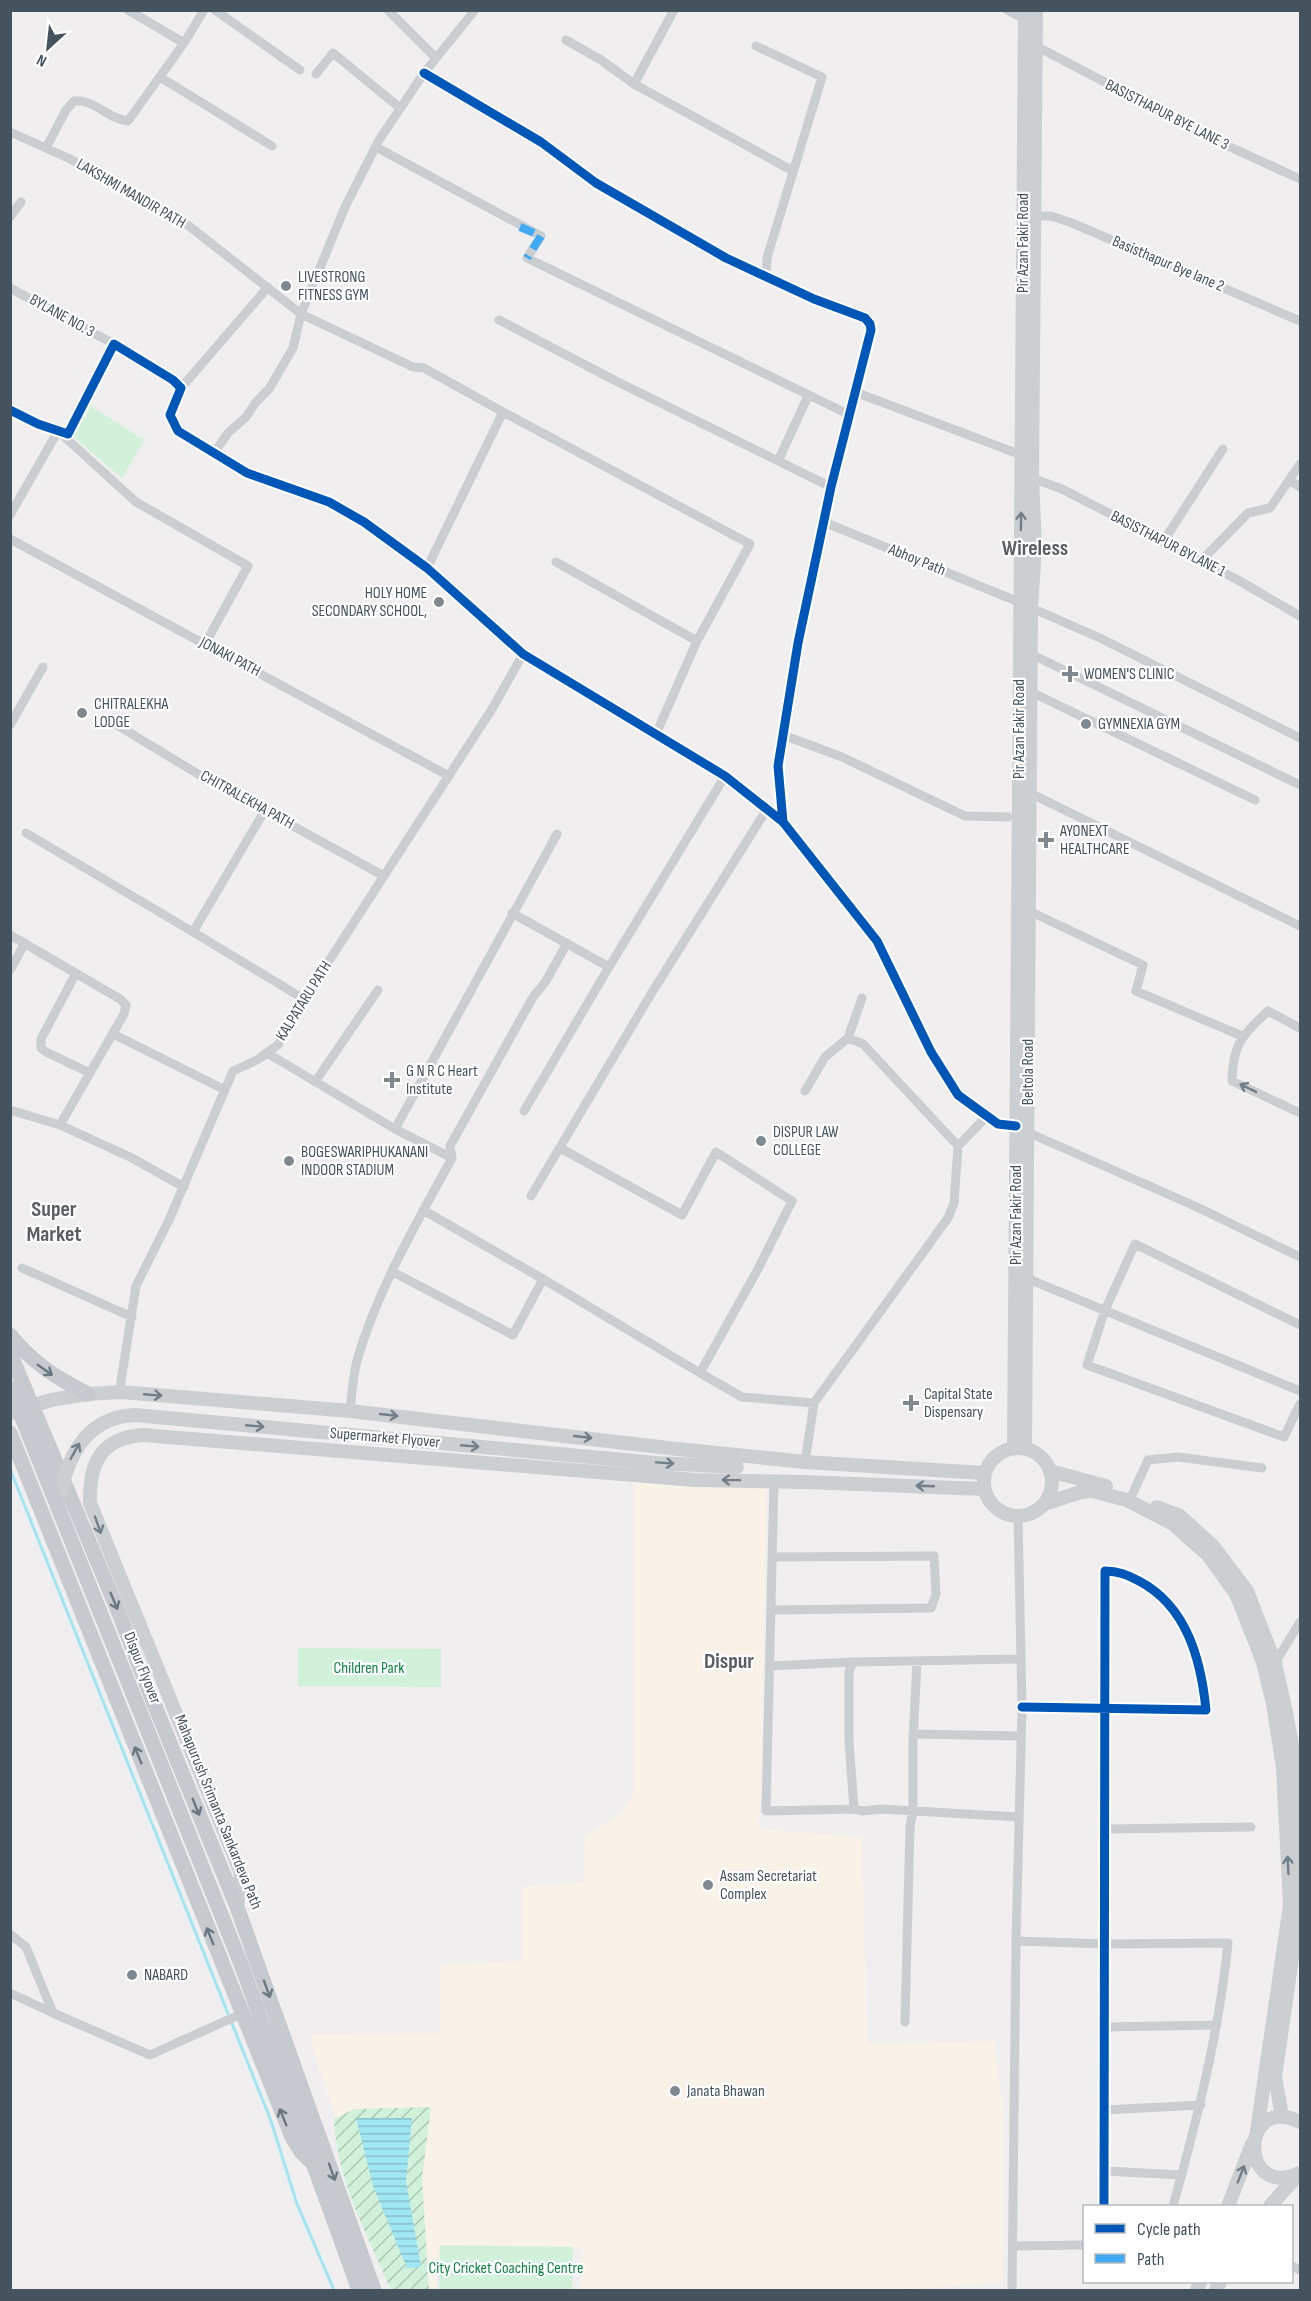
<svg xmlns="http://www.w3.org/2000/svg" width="1311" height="2301" viewBox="0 0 1311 2301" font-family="'Sofia Sans Condensed',sans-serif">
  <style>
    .commercial { fill: #f8f2e9 }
    .green { fill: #d1f1db }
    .garden { fill: url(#garden-furrows) }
    .water { fill: url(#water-rules) }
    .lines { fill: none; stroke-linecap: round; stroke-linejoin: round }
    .stream { stroke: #a1e6f3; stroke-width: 3 }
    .street { stroke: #caced0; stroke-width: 9 }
    .secondary { stroke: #cbcfd2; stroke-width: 14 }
    .primary { stroke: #c6cace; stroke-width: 15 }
    .secondary-bridge { stroke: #cbcfd2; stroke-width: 14 }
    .primary-bridge { stroke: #c6cace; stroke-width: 15 }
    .quiet { stroke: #3fa9f5; stroke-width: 8; stroke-dasharray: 15 8; stroke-linecap: butt }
    .cycleway-casing { stroke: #fff; stroke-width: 13 }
    .cycleway { stroke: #0057b8; stroke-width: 9 }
    .oneway { stroke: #737e86 }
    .oneway2 { stroke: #737e85 }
    .oneway3 { stroke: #6b777f }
    .poi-dot { fill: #808990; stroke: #fff; stroke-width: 2 }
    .labels { text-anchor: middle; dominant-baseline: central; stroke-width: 4.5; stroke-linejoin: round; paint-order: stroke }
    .street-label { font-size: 16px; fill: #44535d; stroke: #fff }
    .poi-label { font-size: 16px; fill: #44535d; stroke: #fff; text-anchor: start }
    .park-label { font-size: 16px; fill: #0d8743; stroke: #fff }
    .district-label { font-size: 22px; font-weight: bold; fill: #5a5f64; stroke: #fff }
  </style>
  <defs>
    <pattern id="garden-furrows" width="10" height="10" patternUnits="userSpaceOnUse" patternTransform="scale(1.5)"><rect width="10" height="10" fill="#d1f1db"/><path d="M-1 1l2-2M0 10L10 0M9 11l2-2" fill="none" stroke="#abc6b5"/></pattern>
    <pattern id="water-rules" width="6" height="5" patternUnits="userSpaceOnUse" patternTransform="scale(1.5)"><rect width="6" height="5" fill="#a1e6f3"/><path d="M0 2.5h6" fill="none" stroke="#85bdc8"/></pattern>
  </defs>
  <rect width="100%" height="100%" fill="#f0eeef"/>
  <!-- commercial -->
  <path class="commercial" d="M633 1481 767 1482 759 1829 862 1837 867 2044 994 2041 1003 2112 1002 2283 895 2290H582L580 2287 583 2249 440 2245 435 2290H392L312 2047 311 2034 440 2033V1964L521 1961V1887L584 1882 585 1836 615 1818 633 1795Z"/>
  <!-- green -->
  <path class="green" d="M91 406 144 440 122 478 73 437Z
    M298 1648 441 1649V1687L298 1686Z
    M440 2245 573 2247 572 2290H439Z"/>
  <!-- garden -->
  <path class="garden" d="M431 2107 422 2178 429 2290H391C368 2236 336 2179 334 2119L354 2109Z"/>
  <!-- water -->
  <path class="water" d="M356 2118H412L406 2181 421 2267 407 2268 373 2186Z"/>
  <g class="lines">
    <!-- stream -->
    <path class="stream" d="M10 1469 271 2121 297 2204 334 2290"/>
    <!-- street -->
    <path class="street" d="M128 10 184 43
      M215 10 300 70
      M388 10 436 58
      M674 10 634 84 793 171
      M1007 10 1028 21
      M566 40 601 60 634 84
      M756 46 822 77 767 258 766 276
      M1036 46 1217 141 1300 179
      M424 73 541 142 596 183 726 258 814 299 865 318 870 324 871 330 831 487 798 643 778 766 783 822
      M316 74 333 53 400 108
      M160 77 272 146
      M10 132 68 158 142 197 189 226 301 314 413 367 424 368 503 412
      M376 147 541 236 527 258 850 415
      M46 148 66 110 74 101C95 99 107 119 128 121L184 43 204 10
      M1035 216H1051L1072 223 1300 321
      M10 217 21 202
      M10 288 114 344
      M499 320 616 381 831 487
      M181 388 268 287
      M855 392 1024 456
      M10 410 38 424 68 434 114 344 173 380 181 388 170 415 178 431 247 473 329 502 364 522 427 568 523 654 725 776 783 822 877 941 931 1052 958 1095 998 1124 1016 1126
      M214 453 228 433 246 417 256 402 269 389 293 348 301 314 345 207 379 140 424 73 475 10
      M778 461 808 396
      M1032 478 1062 489 1238 580 1300 616
      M1289 480 1300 487
      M10 515 58 431 136 502 248 566 205 644
      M824 522 1009 598 1100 638 1300 738
      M10 539 449 776
      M1163 542 1223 449
      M1201 561 1248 513 1270 508 1300 464
      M556 562 697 641
      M427 568 503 412 750 544 697 641 656 734
      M1031 654 1300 785
      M1031 692 1255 800
      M112 722 198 774 384 876
      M10 725 43 667
      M783 735 842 757 965 816 1008 817
      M1030 793 1300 926
      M26 833 193 932 265 810
      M1025 909 1143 965 1136 991 1242 1036
      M512 913 609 967
      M193 932 304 999
      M10 935 120 999 126 1005 124 1014 60 1125
      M10 970 25 943
      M76 973 41 1039V1048L46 1052 90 1073
      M1300 1028 1268 1011C1242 1036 1233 1043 1232 1081L1300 1113
      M113 1034 225 1090
      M848 1038 862 998
      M267 1053 395 1129 452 1158
      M315 1082 378 990
      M805 1091 825 1057 848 1038 863 1044 958 1146
      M10 1110 60 1125 130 1157 184 1187
      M524 1111 609 967 725 776
      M395 1129 557 834
      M1027 1132 1197 1207 1300 1257
      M560 1148 682 1215 716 1152 792 1201 758 1269 700 1373 742 1397 814 1403 805 1462
      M531 1196 651 994 767 809
      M423 1210 543 1279 700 1373
      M22 1268 132 1317
      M393 1272 513 1335 543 1279
      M1026 1278 1300 1391
      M1300 1325 1135 1244 1105 1310 1087 1365 1284 1437 1300 1404
      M121 1392V1381L136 1286 169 1220 233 1071 257 1060 278 1045 292 1018 492 709 523 654
      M814 1403 948 1218 954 1203 958 1146 987 1116
      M350 1411C352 1393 353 1374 358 1357 379 1287 417 1222 452 1158L450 1146 533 997 546 981 567 943
      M774 1481 766 1811 854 1809 863 1811 881 1809 1019 1817
      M1131 1497 1148 1460 1178 1457 1262 1468
      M1018 1516 1022 1707 1016 1941 1105 1944 1228 1943C1219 2033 1197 2120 1173 2206
      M771 1610 931 1608 936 1594 934 1556 772 1557
      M853 1662 849 1672V1741L854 1809
      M1272 1665 1275 1663 1300 1622
      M770 1666 853 1662 1021 1659
      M1022 1707 1206 1710C1201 1660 1187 1606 1139 1581 1127 1575 1119 1571 1105 1571 1105 1783 1105 1995 1104 2206
      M913 1734 1021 1736
      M1105 1829 1251 1827
      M10 1934 26 1947 53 2013 150 2055 241 2014
      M10 1993 53 2013
      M905 2022 910 1826 913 1811V1741L917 1661
      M1105 2027 1217 2025
      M1104 2110 1201 2105
      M1104 2171 1182 2175
      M1013 2246 1084 2245
      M1292 2266 1300 2270
      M1012 2290 1016 1941"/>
    <!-- secondary -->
    <path class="secondary" d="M10 1413 51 1400 88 1394 121 1392 350 1411 677 1449 805 1462 984 1473
      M1014 1447 1025 10
      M984 1482a34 34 0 1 1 68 0a34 34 0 1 1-68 0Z
      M1025 1448 1031 608 1035 548 1032 478 1036 10
      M1050 1471 1106 1486
      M1044 1504 1081 1492 1092 1491 1127 1500 1173 1524 1207 1554 1236 1594 1263 1662 1273 1704 1283 1768 1290 1905 1257 2131
      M1157 1507 1180 1516 1213 1546 1247 1591 1275 1663 1286 1712 1296 1767 1300 1902 1275 2077 1282 2116
      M237 1907 241 1873 90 1503C89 1464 100 1438 143 1435L695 1480 805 1482 984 1489
      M1300 2122C1240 2092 1238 2201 1300 2173
      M1228 2206 1252 2144
      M1270 2206 1298 2175
      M1197 2290 1200 2282
      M1216 2290 1220 2282"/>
    <!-- primary -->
    <path class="primary" d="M10 1335C34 1364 55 1377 88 1394
      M10 1353 119 1613 150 1694 237 1907 374 2290
      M10 1433 292 2137 302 2153 315 2165
      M137 1704 241 1964 359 2290"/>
    <!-- secondary-bridge -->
    <path class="secondary-bridge" d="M57 1507C66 1462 82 1417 135 1415L656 1463 737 1467"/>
    <!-- primary-bridge -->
    <path class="primary-bridge" d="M10 1388 137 1704"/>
    <!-- quiet -->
    <path class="quiet" d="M520 227 541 236 527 258"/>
    <defs>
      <path id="cycleway" d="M424 73 541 142 596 183 726 258 814 299 865 318 870 324 871 330 831 487 798 643 778 766 783 822
        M10 410 38 424 68 434 114 344 173 380 181 388 170 415 178 431 247 473 329 502 364 522 427 568 523 654 725 776 783 822 877 941 931 1052 958 1095 998 1124 1016 1126
        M1022 1707 1206 1710C1201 1660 1187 1606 1139 1581 1127 1575 1119 1571 1105 1571 1105 1783 1105 1995 1104 2206"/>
    </defs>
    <!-- cycleway casing -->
    <use href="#cycleway" class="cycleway-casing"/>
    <!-- cycleway -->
    <use href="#cycleway" class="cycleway"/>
  </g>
  <!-- one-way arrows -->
  <defs><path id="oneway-shaft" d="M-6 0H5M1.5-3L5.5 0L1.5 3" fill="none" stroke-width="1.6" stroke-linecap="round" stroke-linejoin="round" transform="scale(1.5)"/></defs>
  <g class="oneway">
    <use href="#oneway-shaft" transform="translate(1021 521) rotate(-89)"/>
    <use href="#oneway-shaft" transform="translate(153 1395) rotate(5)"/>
    <use href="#oneway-shaft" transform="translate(389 1415) rotate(6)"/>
    <use href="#oneway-shaft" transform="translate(255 1426) rotate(5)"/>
    <use href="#oneway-shaft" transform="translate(583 1437) rotate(6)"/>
    <use href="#oneway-shaft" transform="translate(470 1446) rotate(5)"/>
    <use href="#oneway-shaft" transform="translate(75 1451) rotate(-61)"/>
    <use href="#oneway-shaft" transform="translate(665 1463) rotate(4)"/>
    <use href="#oneway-shaft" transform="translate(731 1480) rotate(-179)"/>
    <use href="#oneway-shaft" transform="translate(925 1486) rotate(-178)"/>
    <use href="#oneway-shaft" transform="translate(98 1525) rotate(70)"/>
    <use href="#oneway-shaft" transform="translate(1288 1865) rotate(-93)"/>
    <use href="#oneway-shaft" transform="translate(1241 2174) rotate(-69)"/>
  </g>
  <use class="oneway2" href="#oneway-shaft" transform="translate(1248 1088) rotate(-154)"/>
  <g class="oneway3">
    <use href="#oneway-shaft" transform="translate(45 1370) rotate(35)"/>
    <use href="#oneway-shaft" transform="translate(114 1601) rotate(67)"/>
    <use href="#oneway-shaft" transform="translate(138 1755) rotate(-112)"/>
    <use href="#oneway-shaft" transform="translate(196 1807) rotate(68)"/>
    <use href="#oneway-shaft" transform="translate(210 1936) rotate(-112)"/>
    <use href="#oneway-shaft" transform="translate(267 1989) rotate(70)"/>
    <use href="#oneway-shaft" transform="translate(283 2117) rotate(-112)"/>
    <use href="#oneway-shaft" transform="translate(332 2172) rotate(70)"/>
  </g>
  <!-- markers -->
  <g class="poi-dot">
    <circle cx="286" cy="286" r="6"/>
    <circle cx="439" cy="602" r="6"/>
    <path d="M1067 665h6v6h6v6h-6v6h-6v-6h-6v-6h6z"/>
    <circle cx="82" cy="713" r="6"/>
    <circle cx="1086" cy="724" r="6"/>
    <path d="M1043 831h6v6h6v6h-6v6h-6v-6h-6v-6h6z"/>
    <path d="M389 1071h6v6h6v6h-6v6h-6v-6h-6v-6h6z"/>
    <circle cx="761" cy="1141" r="6"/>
    <circle cx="289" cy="1161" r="6"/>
    <path d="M908 1394h6v6h6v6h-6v6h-6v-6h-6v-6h6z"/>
    <circle cx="708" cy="1885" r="6"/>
    <circle cx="132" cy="1975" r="6"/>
    <circle cx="675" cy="2091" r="6"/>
  </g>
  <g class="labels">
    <!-- street labels -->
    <g class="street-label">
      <text transform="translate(1167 115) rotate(27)">BASISTHAPUR BYE LANE 3</text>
      <text transform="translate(131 194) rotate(30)">LAKSHMI MANDIR PATH</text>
      <text transform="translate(1023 243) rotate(-90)">Pir Azan Fakir Road</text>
      <text transform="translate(1168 264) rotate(23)">Basisthapur Bye lane 2</text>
      <text transform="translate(62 316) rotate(29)">BYLANE NO. 3</text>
      <text transform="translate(1168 544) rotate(27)">BASISTHAPUR BYLANE 1</text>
      <text transform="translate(917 560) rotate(22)">Abhoy Path</text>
      <text transform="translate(230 657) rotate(28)">JONAKI PATH</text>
      <text transform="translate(1019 729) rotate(-90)">Pir Azan Fakir Road</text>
      <text transform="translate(247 800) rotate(29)">CHITRALEKHA PATH</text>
      <text transform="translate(304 1001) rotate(-58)">KALPATARU PATH</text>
      <text transform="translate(1028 1072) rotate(-90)">Beltola Road</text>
      <text transform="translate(1016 1215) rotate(-90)">Pir Azan Fakir Road</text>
      <text transform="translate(385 1438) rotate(5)">Supermarket Flyover</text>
      <text transform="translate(142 1668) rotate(68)">Dispur Flyover</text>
      <text transform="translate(218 1812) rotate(68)">Mahapurush Srimanta Sankardeva Path</text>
    </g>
    <!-- poi labels -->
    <g class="poi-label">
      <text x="298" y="277">LIVESTRONG<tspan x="298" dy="18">FITNESS GYM</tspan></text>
      <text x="427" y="593" text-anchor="end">HOLY HOME<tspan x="427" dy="18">SECONDARY SCHOOL,</tspan></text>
      <text x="1084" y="674">WOMEN'S CLINIC</text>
      <text x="94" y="704">CHITRALEKHA<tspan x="94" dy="18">LODGE</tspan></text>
      <text x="1098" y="724">GYMNEXIA GYM</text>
      <text x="1060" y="831">AYONEXT<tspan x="1060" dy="18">HEALTHCARE</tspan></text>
      <text x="406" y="1071">G N R C Heart<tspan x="406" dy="18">Institute</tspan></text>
      <text x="773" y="1132">DISPUR LAW<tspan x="773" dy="18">COLLEGE</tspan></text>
      <text x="301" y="1152">BOGESWARIPHUKANANI<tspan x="301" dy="18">INDOOR STADIUM</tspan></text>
      <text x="924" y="1394">Capital State<tspan x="924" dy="18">Dispensary</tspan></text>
      <text x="720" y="1876">Assam Secretariat<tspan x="720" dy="18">Complex</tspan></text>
      <text x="144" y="1975">NABARD</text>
      <text x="687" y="2091">Janata Bhawan</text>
    </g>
    <!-- park labels -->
    <g class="park-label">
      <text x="369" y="1668">Children Park</text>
      <text x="506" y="2268">City Cricket Coaching Centre</text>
    </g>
    <!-- district labels -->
    <g class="district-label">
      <text x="1035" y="548">Wireless</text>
      <text x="54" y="1209">Super<tspan x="54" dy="25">Market</tspan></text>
      <text x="729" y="1661">Dispur</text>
    </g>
  </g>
  <!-- border -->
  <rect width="1311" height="2301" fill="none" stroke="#44535d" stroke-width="24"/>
  <!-- legend -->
  <rect x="1083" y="2205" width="210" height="78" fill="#ffffff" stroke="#b4babe" stroke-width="1.5"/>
  <rect x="1095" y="2224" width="30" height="9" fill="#0057b8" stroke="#b4babe" stroke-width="1.5"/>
  <text x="1137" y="2235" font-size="18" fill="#44535d">Cycle path</text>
  <rect x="1095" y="2254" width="30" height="9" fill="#3fa9f5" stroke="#b4babe" stroke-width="1.5"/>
  <text x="1137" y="2265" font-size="18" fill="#44535d">Path</text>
  <!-- north arrow -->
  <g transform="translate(48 48) rotate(207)" stroke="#ffffff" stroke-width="4.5" paint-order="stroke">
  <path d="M0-4.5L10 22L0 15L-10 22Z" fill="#44535d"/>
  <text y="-9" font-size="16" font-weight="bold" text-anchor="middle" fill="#44535d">N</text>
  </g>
</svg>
